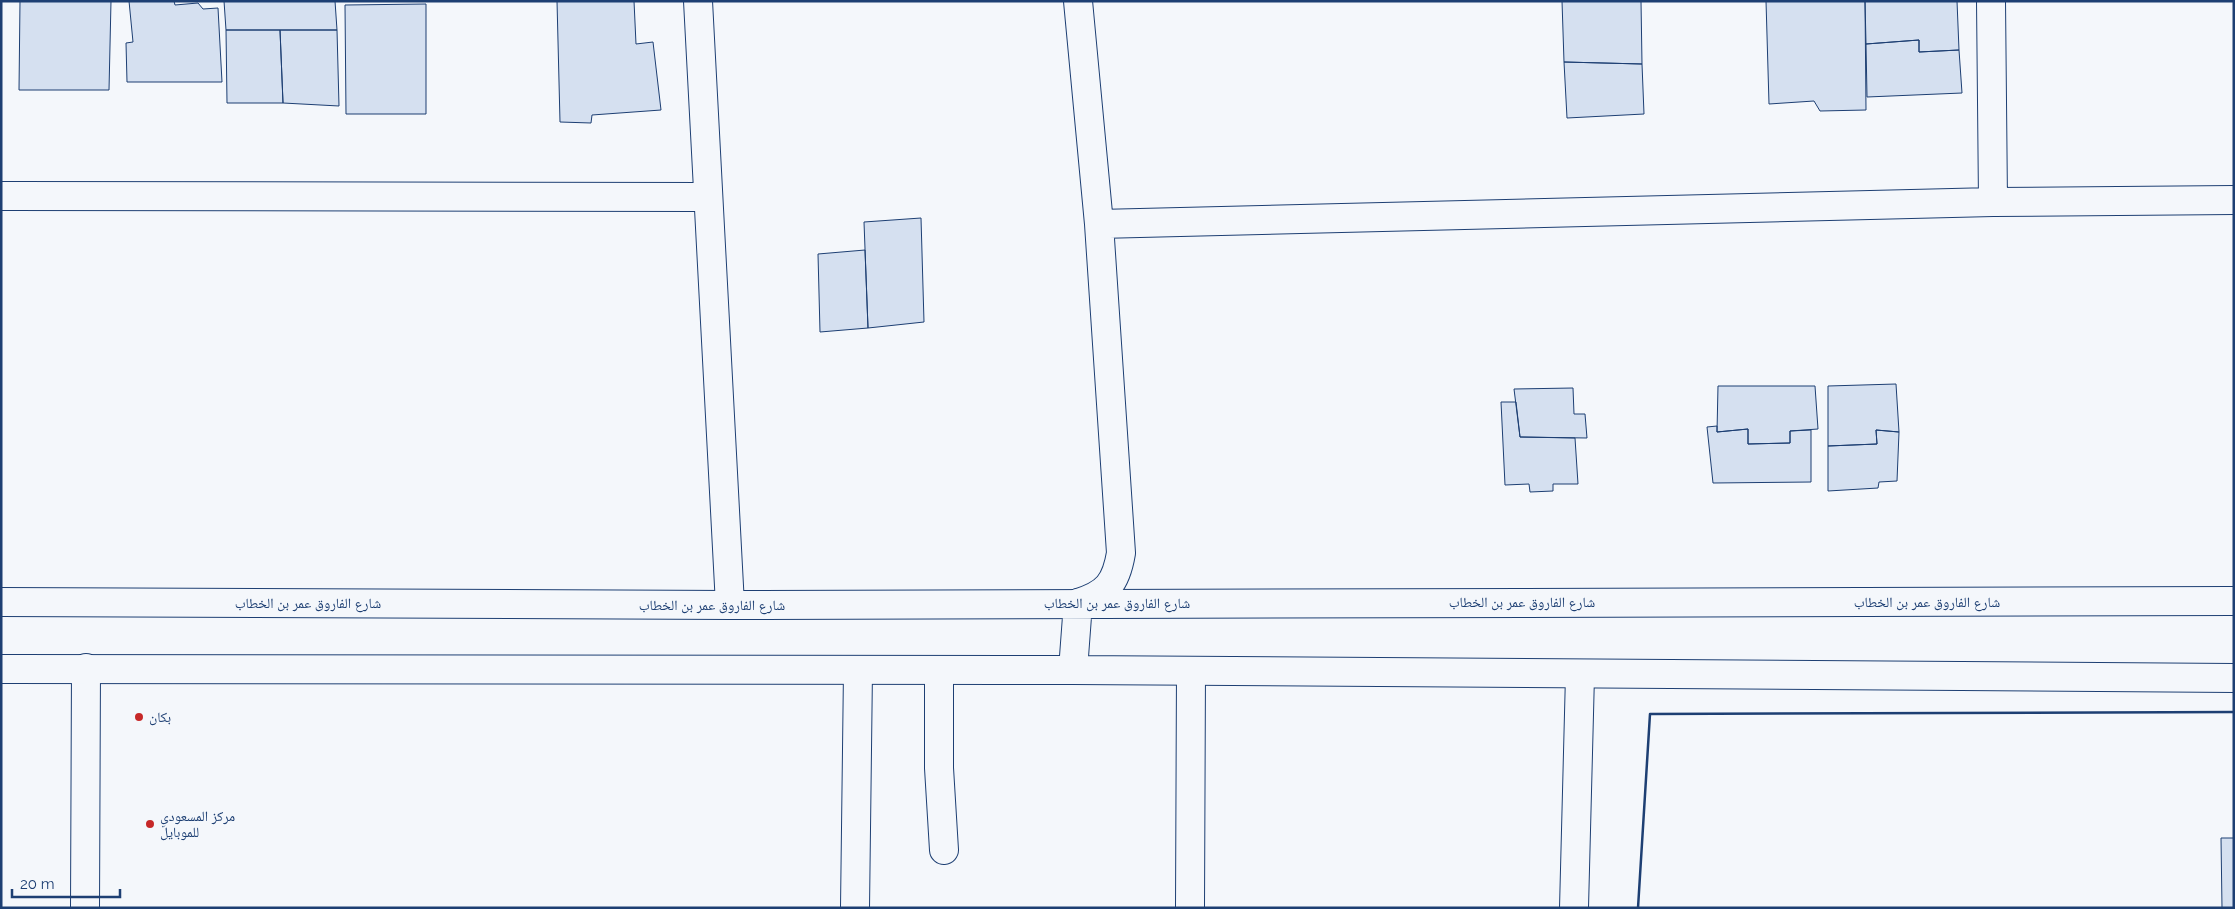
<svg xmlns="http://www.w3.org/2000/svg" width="2235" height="909" viewBox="0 0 2235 909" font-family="Raleway,'Noto Naskh Arabic',sans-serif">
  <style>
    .building { fill: #d5e0f0; stroke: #1d3f73 }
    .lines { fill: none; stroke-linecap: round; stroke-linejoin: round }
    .minor-casing { stroke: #1d3f73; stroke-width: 30 }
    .major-casing { stroke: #1d3f73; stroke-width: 30 }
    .minor { stroke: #f4f7fb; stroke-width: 28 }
    .major { stroke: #f4f7fb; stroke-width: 28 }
    .wall { stroke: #1d3f73; stroke-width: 2.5 }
    .poi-dot { fill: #c62828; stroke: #f4f7fb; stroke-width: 2 }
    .labels { text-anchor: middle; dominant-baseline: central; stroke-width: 4; stroke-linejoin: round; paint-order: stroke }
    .street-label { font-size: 14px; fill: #1d3f73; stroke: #f4f7fb }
    .poi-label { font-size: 14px; fill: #1d3f73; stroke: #f4f7fb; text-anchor: start }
  </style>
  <rect width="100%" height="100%" fill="#f4f7fb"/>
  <!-- building -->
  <path class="building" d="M20 1H111L109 90H19Z
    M129 1H174L175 5 198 3 203 9 218 8 222 82H127L126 43 133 42Z
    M224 1H335L337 30H226Z
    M557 1H634L636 44 653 42 661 110 592 115 591 123 560 122Z
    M1562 1H1641L1642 64 1564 62Z
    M1766 1H1865L1866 110 1820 111 1814 101 1769 104Z
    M1865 1H1957L1959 50 1919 52V40L1866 44Z
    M426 4V114H346L345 5Z
    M226 30H280L283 103H227Z
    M280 30H337L339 106 283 103Z
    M1919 40V52L1959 50 1962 93 1867 97 1866 44Z
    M1564 62 1642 64 1644 114 1567 118Z
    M921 218 924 322 868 328 864 222Z
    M865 250 868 328 820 332 818 254Z
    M1896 384 1899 432 1876 430 1877 444 1828 446V386Z
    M1718 386H1815L1818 429 1790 431V443L1748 444V429L1717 432Z
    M1573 388 1574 414H1585L1587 438 1520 437 1514 389Z
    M1501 402H1516L1520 437 1575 438 1578 484H1553V491L1530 492 1529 484 1505 485Z
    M1717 426V432L1748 429V444L1790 443V431L1811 430V482L1713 483 1707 427Z
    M1876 430 1899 432 1897 481 1879 482 1878 488 1828 491V446L1877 444Z
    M2221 838H2234V908H2222Z"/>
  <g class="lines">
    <defs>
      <path id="minor" d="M698 1 730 605
        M1078 1 1099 224 1121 553C1116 583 1107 594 1078 603
        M1991 1 1993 202
        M1 196 708 197
        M1099 224 1993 202 2234 200
        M939 671V768L944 850
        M85 908 86 668
        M855 908 858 670
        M1190 908 1191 671
        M1574 908 1580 675"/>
      <path id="major" d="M1 602 730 605 2234 601
        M1 669 1073 670 2234 678
        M1073 670 1078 603"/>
    </defs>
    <!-- minor casing -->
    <use href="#minor" class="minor-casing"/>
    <!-- major casing -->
    <use href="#major" class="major-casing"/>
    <!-- minor -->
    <use href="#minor" class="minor"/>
    <!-- major -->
    <use href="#major" class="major"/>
    <!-- wall -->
    <path class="wall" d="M1638 908 1650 714 2234 712"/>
  </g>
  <!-- markers -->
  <g class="poi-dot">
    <circle cx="139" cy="717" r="5"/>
    <circle cx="150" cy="824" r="5"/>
  </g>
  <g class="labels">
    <!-- street labels -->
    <g class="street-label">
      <text x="1522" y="602">شارع الفاروق عمر بن الخطاب</text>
      <text x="1927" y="602">شارع الفاروق عمر بن الخطاب</text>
      <text x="308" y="603">شارع الفاروق عمر بن الخطاب</text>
      <text x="1117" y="603">شارع الفاروق عمر بن الخطاب</text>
      <text x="712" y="605">شارع الفاروق عمر بن الخطاب</text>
    </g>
    <!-- poi labels -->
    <g class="poi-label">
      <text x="149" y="717">بكان</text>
      <text x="160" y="816">مركز المسعودي<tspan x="160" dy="16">للموبايل</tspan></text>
    </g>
  </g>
  <!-- border -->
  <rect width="2235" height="909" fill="none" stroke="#1d3f73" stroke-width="5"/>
  <!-- scale -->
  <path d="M12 889v8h108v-8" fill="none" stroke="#1d3f73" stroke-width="2.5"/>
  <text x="20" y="889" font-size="15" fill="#1d3f73" stroke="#f4f7fb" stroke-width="4" paint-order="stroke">20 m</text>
</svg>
